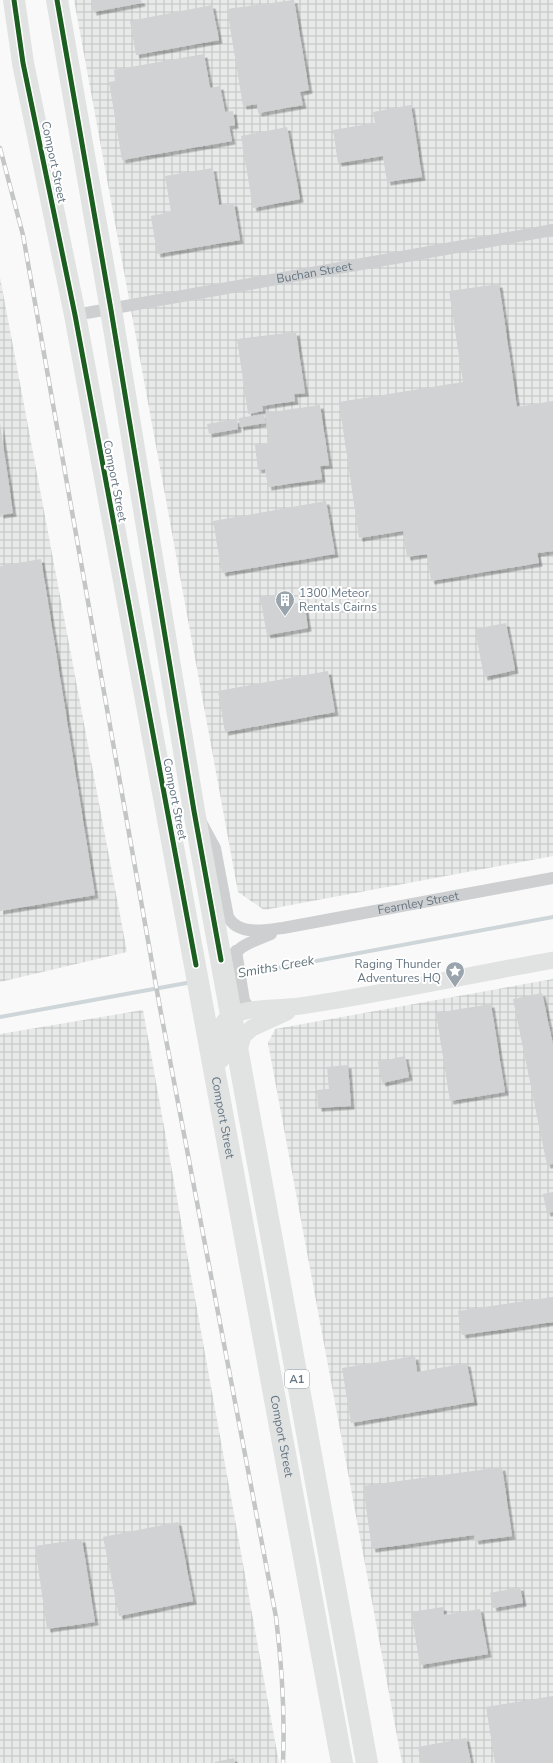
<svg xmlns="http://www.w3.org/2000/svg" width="553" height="1763" viewBox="0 0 553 1763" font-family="'Nunito Sans',sans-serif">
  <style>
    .industrial { fill: url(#industrial-grid) }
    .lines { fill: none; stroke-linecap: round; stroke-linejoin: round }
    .stream { stroke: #ced6d9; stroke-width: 4 }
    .building { fill: #d0d2d3; filter: url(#shadow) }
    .street { stroke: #cecfd0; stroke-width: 12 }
    .secondary { stroke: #e1e2e2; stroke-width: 17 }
    .highway { stroke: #e1e2e2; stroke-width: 22 }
    .rail-casing { stroke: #c3c5c6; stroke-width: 4.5 }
    .rail { stroke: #fff; stroke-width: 3; stroke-dasharray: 9; stroke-linecap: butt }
    .cycleway-casing { stroke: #fff; stroke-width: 8 }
    .cycleway { stroke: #1b5e20; stroke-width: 5 }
    .labels { text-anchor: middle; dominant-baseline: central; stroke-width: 4; stroke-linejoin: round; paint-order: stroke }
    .shield { fill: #fff; stroke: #939fa8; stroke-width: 1 }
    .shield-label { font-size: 11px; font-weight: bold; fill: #657683 }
    .street-label { font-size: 12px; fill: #657683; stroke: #fff }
    .poi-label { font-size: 12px; fill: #657683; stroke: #fff; text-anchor: start }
    .water-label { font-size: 13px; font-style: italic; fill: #60757c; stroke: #fff }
  </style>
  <defs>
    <pattern id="industrial-grid" width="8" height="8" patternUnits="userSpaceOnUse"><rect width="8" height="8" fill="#e8e9e9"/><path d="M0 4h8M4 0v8" fill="none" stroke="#c0c1c2"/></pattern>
    <filter id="shadow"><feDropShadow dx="3.5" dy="3.5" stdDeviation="0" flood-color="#0004"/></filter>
  </defs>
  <rect width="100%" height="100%" fill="#f9f9f9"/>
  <!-- industrial -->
  <path class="industrial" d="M74 0H553V856L264 910 238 892Z
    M0 277 127 952 0 982Z
    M553 979V1763H402L268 1043 275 1029Z
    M143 1010 279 1763H0V1034Z"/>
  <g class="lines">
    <!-- stream -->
    <path class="stream" d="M241 975 553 917
      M0 1017 192 982"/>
  </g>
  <!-- building -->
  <path class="building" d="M91 0H141L142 3 93 12Z
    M294 0 309 90 300 92 303 105 258 113 257 104 243 106 227 9Z
    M212 5 219 40 136 55 130 21Z
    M204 54 210 88 220 86 225 112 233 111 235 125 229 126 232 141 122 160 109 82 115 81 114 70Z
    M411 105 422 177 387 182 383 156 338 163 333 130 375 123 373 112Z
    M287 127 300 199 253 208 241 136Z
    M213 168 219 205 234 203 240 240 157 254 151 216 171 212 165 176Z
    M499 284 517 407 553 401V551L537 553 539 563 431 581 427 554 407 557 403 531 359 538 339 402 463 382 449 291Z
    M296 332 305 393 294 394 295 401 262 406 263 411 248 414 237 339Z
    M320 405 329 465 320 466 322 479 268 487 265 469 258 470 255 445 269 443 265 413Z
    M264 414 266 423 240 427 239 418Z
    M237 419 238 429 209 434 207 424Z
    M0 423 13 513 0 515Z
    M326 501 335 554 222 573 213 521Z
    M41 559 95 895 0 911V566Z
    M280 594 283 606 304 602 308 628 267 635 260 597Z
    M506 623 515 670 484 677 475 629Z
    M328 671 335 712 225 732 218 691Z
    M542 993 553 1045V1164L547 1165 513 999Z
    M491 1004 505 1092 450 1101 436 1013Z
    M405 1056 409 1077 382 1083 378 1062Z
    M348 1065 351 1106 318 1108 317 1090 329 1089 327 1067Z
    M553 1192V1212L547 1213 543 1194Z
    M553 1297V1322L462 1335 458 1311Z
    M415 1356 417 1372 467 1363 474 1402 351 1423 342 1368Z
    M502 1467 512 1536 475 1541 474 1535 372 1549 363 1486Z
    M178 1522 193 1601 119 1616 103 1537Z
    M82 1539 95 1622 47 1629 35 1546Z
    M520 1587 523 1603 493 1608 490 1593Z
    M443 1607 444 1615 480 1609 488 1654 420 1665 411 1612Z
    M553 1696V1763H495L486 1707Z
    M466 1738 471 1763H421L418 1747Z
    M234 1758 235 1763H215V1762Z"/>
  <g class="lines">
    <!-- street -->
    <g class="street">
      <path id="s1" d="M75 315 553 230"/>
      <path id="s2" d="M201 822 215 848 228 917C239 936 264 930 283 928L553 878"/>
      <path d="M236 951 244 1001 251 1010"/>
      <path d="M224 969C238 945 246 944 271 934"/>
    </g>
    <!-- secondary -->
    <path class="secondary" d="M238 1053 243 1036 252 1028 287 1012
      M221 1060C218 1046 216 1024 231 1016 250 1006 279 1009 300 1006 384 994 469 975 553 960"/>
    <!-- highway -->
    <g class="highway">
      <path id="s3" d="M14 0 23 63 75 315 342 1763"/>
      <path d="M57 0 111 310 194 811 367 1763"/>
    </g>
    <defs>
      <path id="rail" d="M0 148 23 235 160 1008 276 1617C282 1666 285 1714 283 1763"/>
    </defs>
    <!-- rail casing -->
    <use href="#rail" class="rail-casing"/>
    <!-- rail -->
    <use href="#rail" class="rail"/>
    <defs>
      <path id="cycleway" d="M14 0 23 63 75 315 196 965
        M57 0 111 310 194 811 221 960"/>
    </defs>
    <!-- cycleway casing -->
    <use href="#cycleway" class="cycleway-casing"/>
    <!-- cycleway -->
    <use href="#cycleway" class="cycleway"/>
  </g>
  <!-- icons -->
  <defs>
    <symbol id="building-pin" viewBox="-11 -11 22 30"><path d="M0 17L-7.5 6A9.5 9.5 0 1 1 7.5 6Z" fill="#99a4ac" stroke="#fff"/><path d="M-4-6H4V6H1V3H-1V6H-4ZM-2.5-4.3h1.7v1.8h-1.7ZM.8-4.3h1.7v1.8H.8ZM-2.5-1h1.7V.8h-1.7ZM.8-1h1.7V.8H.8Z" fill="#fff"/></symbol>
    <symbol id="sight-pin" viewBox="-11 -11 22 30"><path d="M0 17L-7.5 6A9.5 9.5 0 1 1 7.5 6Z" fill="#99a4ac" stroke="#fff"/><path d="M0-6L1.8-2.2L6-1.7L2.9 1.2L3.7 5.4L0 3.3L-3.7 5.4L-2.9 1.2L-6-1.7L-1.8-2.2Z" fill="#fff"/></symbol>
  </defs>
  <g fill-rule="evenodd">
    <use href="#building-pin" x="274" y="589" width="22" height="30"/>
    <use href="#sight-pin" x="444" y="960" width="22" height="30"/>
  </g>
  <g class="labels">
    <!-- shield labels -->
    <rect class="shield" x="285" y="1370" width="24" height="18" rx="3"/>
    <g class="shield-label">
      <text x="297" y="1379">A1</text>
    </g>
    <!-- street labels -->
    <g class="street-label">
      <text transform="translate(54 162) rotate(78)">Comport Street</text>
      <text stroke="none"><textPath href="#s1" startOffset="243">Buchan Street</textPath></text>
      <text transform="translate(115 481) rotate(79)">Comport Street</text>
      <text transform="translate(175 799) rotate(79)">Comport Street</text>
      <text stroke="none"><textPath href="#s2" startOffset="297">Fearnley Street</textPath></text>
      <text stroke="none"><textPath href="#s3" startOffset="1137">Comport Street</textPath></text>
      <text stroke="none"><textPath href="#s3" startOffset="1461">Comport Street</textPath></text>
    </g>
    <!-- poi labels -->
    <g class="poi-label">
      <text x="299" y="593">1300 Meteor<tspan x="299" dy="14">Rentals Cairns</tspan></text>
      <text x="441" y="964" text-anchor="end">Raging Thunder<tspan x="441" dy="14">Adventures HQ</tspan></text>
    </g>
    <!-- water labels -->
    <g class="water-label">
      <text transform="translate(276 967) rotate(-10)">Smiths Creek</text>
    </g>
  </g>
</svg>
